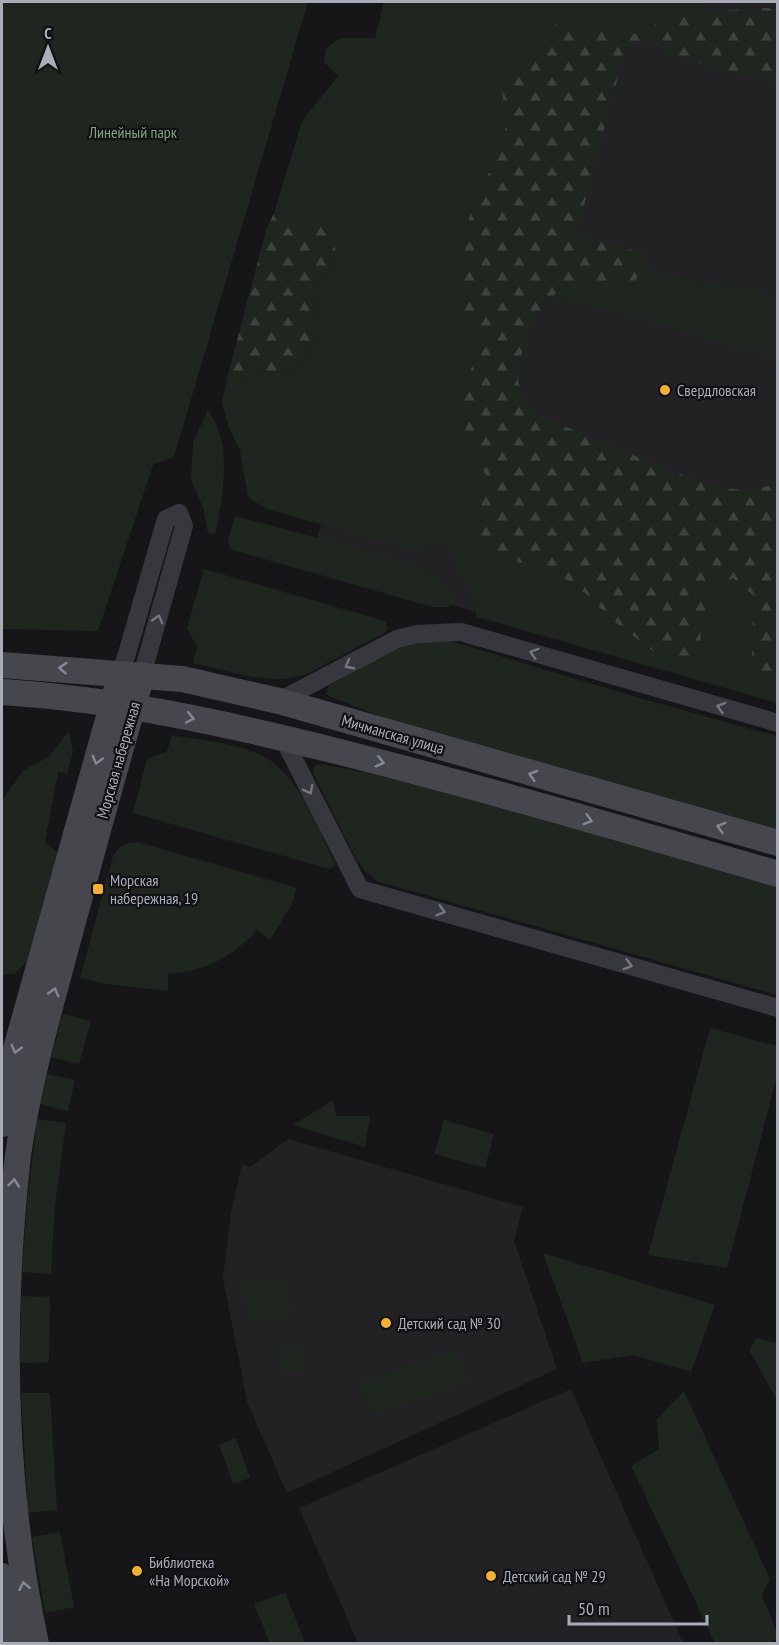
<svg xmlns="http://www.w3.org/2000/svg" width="779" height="1645" viewBox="0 0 779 1645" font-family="'PT Sans Narrow',sans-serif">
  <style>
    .built { fill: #222225 }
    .green { fill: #1e261f }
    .forest { fill: url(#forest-firs) }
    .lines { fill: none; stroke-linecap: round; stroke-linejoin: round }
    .street { stroke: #37383d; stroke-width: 18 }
    .secondary { stroke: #45474d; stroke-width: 26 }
    .oneway { stroke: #757881 }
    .oneway2 { stroke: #858993 }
    .poi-dot { fill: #f2b134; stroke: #111113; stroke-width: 2 }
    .labels { text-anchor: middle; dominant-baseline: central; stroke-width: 4.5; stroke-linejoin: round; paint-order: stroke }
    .park-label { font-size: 16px; fill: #7fa381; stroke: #111113 }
    .poi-label { font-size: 16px; fill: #a8adb8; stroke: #111113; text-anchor: start }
    .street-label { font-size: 16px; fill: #a8adb8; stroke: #111113 }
  </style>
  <defs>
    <pattern id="forest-firs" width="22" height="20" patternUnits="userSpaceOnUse" patternTransform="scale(1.5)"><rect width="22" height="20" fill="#1e261f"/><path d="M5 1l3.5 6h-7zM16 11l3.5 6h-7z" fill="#3c433d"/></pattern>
  </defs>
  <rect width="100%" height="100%" fill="#161618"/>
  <!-- built -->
  <path class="built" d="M469 2H777V701L310 563Z
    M288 1139 523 1207 514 1241 557 1369 287 1493 247 1402 223 1278 231 1213 242 1164 250 1167Z
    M571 1389 683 1643H358L299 1508Z"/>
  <!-- green -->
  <path class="green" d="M2 2H308L174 457 153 465 98 631 2 629Z
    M384 2H705V12L692 13 650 39 604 23 579 38 558 22 522 62 502 90 506 127 497 155 465 314 482 342 461 394 467 442 488 479 478 504 485 556 550 568 586 594 616 623 669 662 701 661 700 630 710 591 733 578 753 595 752 667 777 680V703L477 617 470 592 445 543 409 549 266 509 248 497 240 451 229 428 222 402 229 371 244 379 294 368 309 354 316 331 312 302 319 280 336 259 274 213 302 121 338 76 324 62 326 49 340 38H375Z
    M643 263 661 274 718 285 760 289 777 299V357L730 346 628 315 582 304 549 301 561 286 599 283 632 289Z
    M208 410C212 416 217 424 219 431 229 458 222 507 215 534L208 533 203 507 191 480 193 442Z
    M235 516 396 559 425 569 448 585 457 600 449 607H432L230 549 228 539Z
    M204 569 385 621 388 629 384 633 307 674C270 687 230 671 193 663L197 647 187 628Z
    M428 640 450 641 643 699 777 736V831L409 727 328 696 326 693 329 686C361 668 392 647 428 640Z
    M69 731 73 752 67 773 58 772 45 842 59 853 27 962 14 974H2V800L24 770 48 757Z
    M172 735C199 740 238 743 263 756 301 777 316 826 335 863V866L329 869 133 813 147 759 167 751Z
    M320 764 405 780 777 886V995L377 881 364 870 356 859 314 775 313 767Z
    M137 842 297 888 292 904 270 940 257 930C232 958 205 971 168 974V991L107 984 80 978 113 856C119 846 125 843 137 842Z
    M63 1014 91 1021 79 1064 51 1057Z
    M710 1028 777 1046V1076L727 1268 648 1255Z
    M47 1074 75 1080 68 1111 40 1104Z
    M333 1100 336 1116H370L365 1147 293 1125Z
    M37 1119 66 1123 55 1206 51 1274 22 1272 27 1204Z
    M444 1120 494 1134 485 1168 434 1154Z
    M543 1253 715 1305 691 1372 633 1355 583 1363Z
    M244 1279H292L289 1320 248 1321 243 1296Z
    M21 1296 50 1297 49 1362 20 1363Z
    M756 1338 777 1343V1400L749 1350Z
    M279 1346H303L304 1370 280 1371Z
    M457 1348 468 1381 372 1416 360 1383Z
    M684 1391 770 1579 762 1595 777 1633V1639L767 1643H715L631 1466 659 1449 657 1419Z
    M21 1393H50L57 1510 28 1513Z
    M236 1438 250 1478 233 1484 219 1445Z
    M60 1532 74 1607 45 1613 32 1537Z
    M285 1592 305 1643H270L254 1604Z"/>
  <!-- forest -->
  <path class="forest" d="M768 8 777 11V82L720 69 668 53 650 39 629 46 624 54 576 235 647 254 632 289 599 283 561 287 534 318 523 346 518 382 529 411 625 452 710 486 748 491 777 484V680L752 667 753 595 733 578 710 591 700 630 702 661 669 663 616 623 586 594 550 568 485 556 468 539 478 504 488 479 467 442 461 394 482 342 465 314 459 278 470 213 497 155 506 127 502 90 521 62 558 22 579 38 604 23 650 39 659 14Z
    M274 213 296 228 322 220 334 235 336 259 319 280 312 302 316 331 309 354 294 368 244 379 229 371 266 230Z"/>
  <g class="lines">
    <!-- street -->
    <path class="street" d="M121 674 166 519 179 513 184 526 142 675
      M279 701 397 639 417 634 461 632 778 723
      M283 738 360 889 778 1008"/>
    <!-- secondary -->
    <path class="secondary" d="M2 665 182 679 279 701 778 843
      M2 692C116 699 229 724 340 752 487 789 632 832 778 874
      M2 1124 14 1056 117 688
      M2 1576 14 1644
      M36 1644C2 1484 0 1317 18 1155 29 1078 51 1004 71 929 94 844 117 759 142 675"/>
  </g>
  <!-- one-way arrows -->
  <defs><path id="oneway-chevron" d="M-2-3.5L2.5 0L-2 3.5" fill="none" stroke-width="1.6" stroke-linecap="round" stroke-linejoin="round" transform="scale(1.5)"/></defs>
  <g class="oneway">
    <use href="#oneway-chevron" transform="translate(158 619) rotate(-74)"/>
    <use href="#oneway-chevron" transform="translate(534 653) rotate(-164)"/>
    <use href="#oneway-chevron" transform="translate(349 665) rotate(152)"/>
    <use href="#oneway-chevron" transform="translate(721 707) rotate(-164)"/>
    <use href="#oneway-chevron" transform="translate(309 790) rotate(63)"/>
    <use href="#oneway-chevron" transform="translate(441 911) rotate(16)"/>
    <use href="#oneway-chevron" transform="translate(628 965) rotate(16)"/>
  </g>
  <g class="oneway2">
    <use href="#oneway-chevron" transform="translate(63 668) rotate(-176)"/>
    <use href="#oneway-chevron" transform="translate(190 718) rotate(12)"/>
    <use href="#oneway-chevron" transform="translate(97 760) rotate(106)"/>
    <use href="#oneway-chevron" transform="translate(380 762) rotate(14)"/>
    <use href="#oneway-chevron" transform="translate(533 775) rotate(-164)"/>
    <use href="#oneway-chevron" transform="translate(588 820) rotate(16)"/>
    <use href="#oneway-chevron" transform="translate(721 827) rotate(-164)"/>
    <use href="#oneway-chevron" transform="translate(54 992) rotate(-75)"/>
    <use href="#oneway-chevron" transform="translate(16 1049) rotate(105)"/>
    <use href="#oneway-chevron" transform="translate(14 1183) rotate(-83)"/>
    <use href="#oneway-chevron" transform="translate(24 1586) rotate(-101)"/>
  </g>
  <!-- markers -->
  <g class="poi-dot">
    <circle cx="665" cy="390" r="6"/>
    <rect x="92" y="883" width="12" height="12" rx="3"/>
    <circle cx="386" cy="1323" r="6"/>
    <circle cx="137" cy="1571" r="6"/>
    <circle cx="491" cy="1576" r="6"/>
  </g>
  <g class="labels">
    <!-- park labels -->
    <g class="park-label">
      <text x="133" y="132">Линейный парк</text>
    </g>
    <!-- poi labels -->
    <g class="poi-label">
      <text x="677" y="390">Свердловская</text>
      <text x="110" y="880">Морская<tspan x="110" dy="18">набережная, 19</tspan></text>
      <text x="398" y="1323">Детский сад № 30</text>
      <text x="149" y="1562">Библиотека<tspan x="149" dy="18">«На Морской»</tspan></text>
      <text x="503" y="1576">Детский сад № 29</text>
    </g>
    <!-- street labels -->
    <g class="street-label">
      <text transform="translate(393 734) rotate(16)">Мичманская улица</text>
      <text transform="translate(118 760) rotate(-74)">Морская набережная</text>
    </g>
  </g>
  <!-- border -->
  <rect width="779" height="1645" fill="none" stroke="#a8adb8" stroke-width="6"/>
  <!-- north arrow -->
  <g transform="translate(48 48)" stroke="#111113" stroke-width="4.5" paint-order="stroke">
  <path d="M0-4.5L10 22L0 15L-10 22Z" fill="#a8adb8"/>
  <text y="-9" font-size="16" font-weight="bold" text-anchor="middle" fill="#a8adb8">С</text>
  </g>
  <!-- scale -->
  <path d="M569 1615v9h138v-9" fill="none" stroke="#a8adb8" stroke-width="3"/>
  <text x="578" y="1615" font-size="18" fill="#a8adb8" stroke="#111113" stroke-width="4.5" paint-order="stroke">50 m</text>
</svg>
